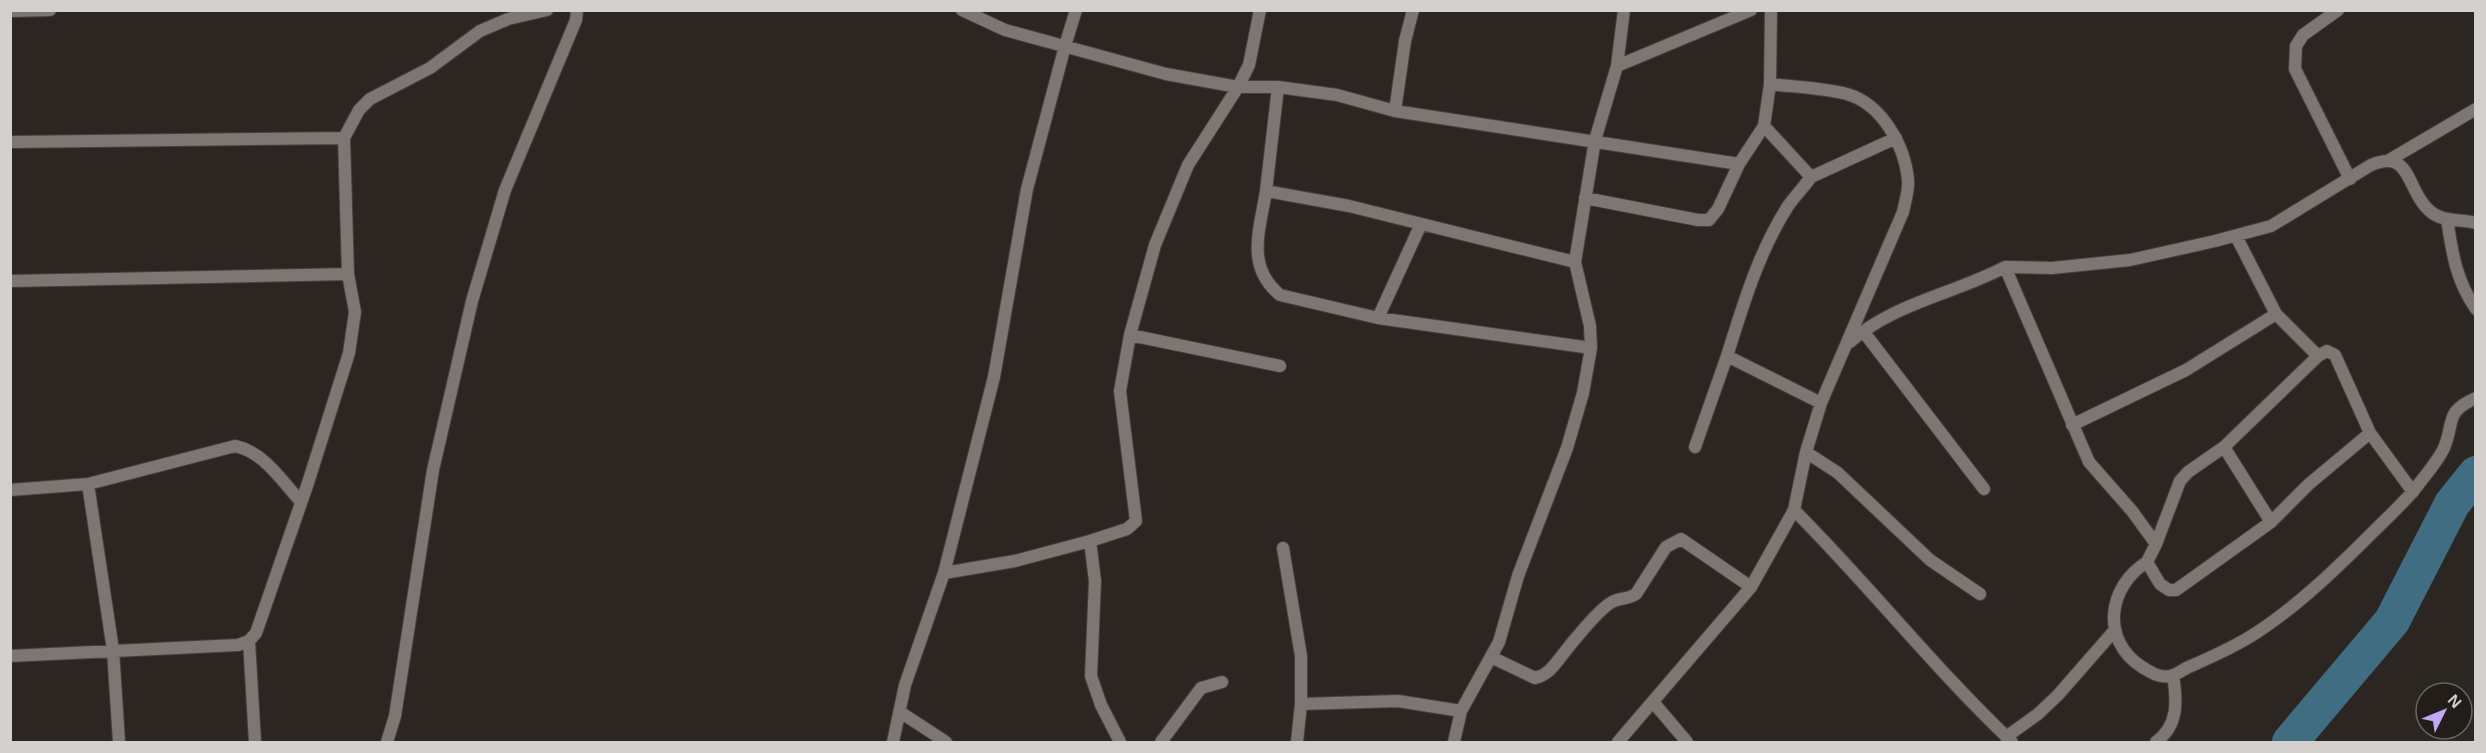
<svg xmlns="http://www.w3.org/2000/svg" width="2486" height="753" viewBox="0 0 2486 753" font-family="Helvetica,sans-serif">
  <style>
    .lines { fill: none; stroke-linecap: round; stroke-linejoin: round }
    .river { stroke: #406d82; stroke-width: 36 }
    .street-casing { stroke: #46413e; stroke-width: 14 }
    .street { stroke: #7d7672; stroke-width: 12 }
  </style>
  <rect width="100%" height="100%" fill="#2c2622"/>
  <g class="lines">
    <!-- river -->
    <path class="river" d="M2290 742 2392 621 2452 504 2476 474"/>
    <defs>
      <path id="street" d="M962 10 1005 30 1166 74 1238 87 1188 165 1155 245 1130 335
        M1260 10 1249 65 1238 87H1278
        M1413 10 1405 41 1395 111 1337 95 1278 87 1266 191 1349 206 1575 262
        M2338 10 2303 35 2296 46 2295 69 2350 179
        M10 11 50 10
        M1617 66 1751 10
        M1395 111 1739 164 1764 126 1770 84 1771 10
        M1764 126 1811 177C1804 187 1795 196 1788 206 1759 251 1743 305 1727 356L1821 403
        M10 142 344 138
        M2391 159 2476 109
        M1811 177 1896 138
        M1266 191C1260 230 1245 266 1280 295L1378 318 1591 348
        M1585 198 1698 220H1709L1718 209 1739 164
        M2447 219C2452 252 2456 281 2476 309
        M2236 236 2276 314 2318 356
        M2005 267 2052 268 2130 260 2215 241 2271 226 2371 165C2412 147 2406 192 2431 212 2443 222 2461 219 2476 223
        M10 281 348 274
        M1378 318 1421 224
        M1863 331 1984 489
        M1850 342C1894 303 1954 294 2005 267L2089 462 2132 511 2156 544
        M2072 425 2186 370 2276 314
        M1695 447 1727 356
        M2224 447 2271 522 2309 484 2370 433
        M1806 452 1838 473 1930 560 1980 594
        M88 484 235 446C264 452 282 481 301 502
        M10 490 88 484 113 650 119 742
        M1794 510C1869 585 1935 669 2012 742
        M2271 522 2176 590H2169L2160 584 2147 562 2156 544 2180 481 2188 472 2224 447 2318 356 2327 351 2335 355 2370 433 2413 492
        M1283 548 1301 656V704
        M2147 562C2108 586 2100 640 2142 667 2152 673 2159 678 2171 676 2178 674 2185 668 2191 666 2214 656 2236 646 2256 633 2299 605 2338 567 2374 531 2389 516 2405 502 2418 485 2427 473 2438 461 2444 448 2455 422 2444 412 2476 398
        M944 573 994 377 1027 189 1065 46 1076 10
        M249 641 255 742
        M10 656 238 645 249 641 256 633 308 483 349 353 355 312 348 274 344 138 359 110 370 99 430 68 480 31 508 19 547 10
        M1491 657 1535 678C1547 675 1552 668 1560 658 1569 646 1601 606 1614 601 1622 598 1628 599 1636 594L1666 547 1681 539 1751 587
        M1653 702 1687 742
        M900 712 946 742
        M2006 737 2038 714 2058 695 2114 631
        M387 742 395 716 433 470 472 301 505 190 576 20 577 10
        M893 742 905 685 944 573 1015 561 1090 541
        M1120 742 1101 705 1091 676 1095 581 1090 541 1127 529 1136 521 1120 391 1130 335 1280 366
        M1161 742 1201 688 1222 682
        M1297 742 1301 704 1398 701 1461 711 1499 642 1518 576 1567 448 1583 393 1591 348 1590 326 1575 262 1595 140 1617 66 1624 10
        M1454 742 1461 711
        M1618 742 1751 587 1794 510 1806 452 1821 403 1903 212C1905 202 1909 190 1908 180 1905 146 1882 104 1847 94 1823 88 1795 87 1770 84
        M2156 742C2179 725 2177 701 2173 675"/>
    </defs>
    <!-- street casing -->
    <use href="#street" class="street-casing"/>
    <!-- street -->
    <use href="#street" class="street"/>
  </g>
  <!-- border -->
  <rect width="2486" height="753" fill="none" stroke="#d4d0ce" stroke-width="24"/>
  <!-- north arrow -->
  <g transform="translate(2444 711) rotate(47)"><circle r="28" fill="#221d19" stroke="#696561" stroke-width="1.5"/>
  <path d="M0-4.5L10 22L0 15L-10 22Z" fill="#c2a8f3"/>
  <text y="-9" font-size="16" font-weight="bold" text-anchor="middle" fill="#d4d0ce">N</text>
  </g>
</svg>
